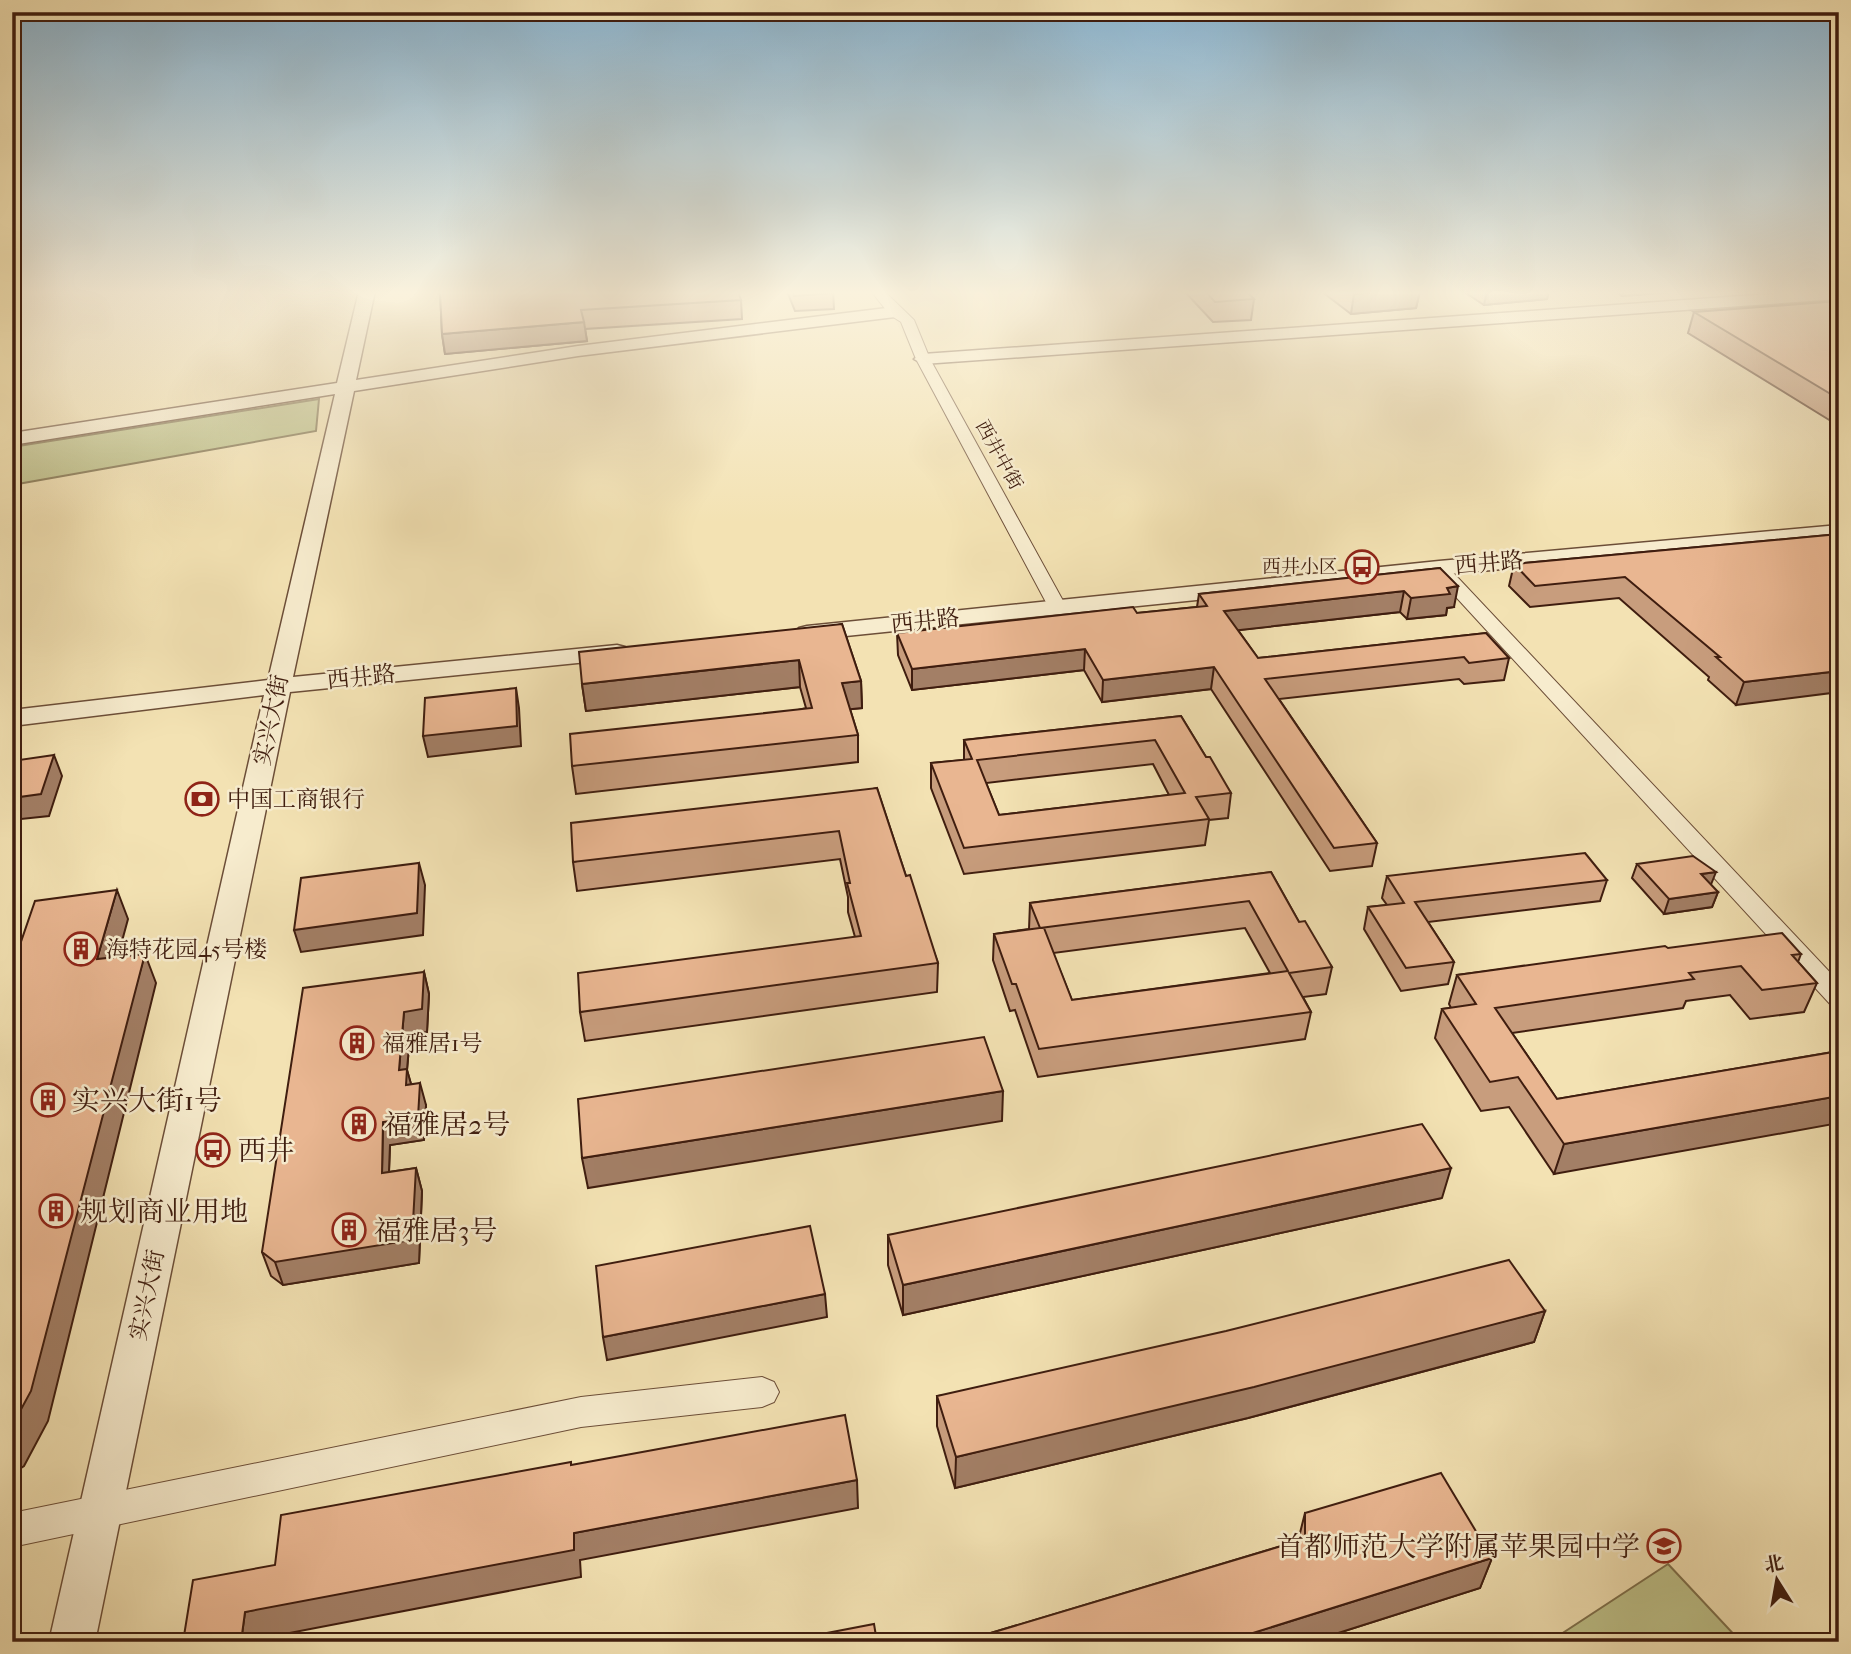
<svg xmlns="http://www.w3.org/2000/svg" width="1851" height="1654" viewBox="0 0 1851 1654" font-family="'IM FELL French Canon','Noto Serif SC',serif">
  <style>
    .green { fill: #bec28a; stroke: #7e704c; stroke-width: 2 }
    .lines { fill: none; stroke-linecap: round; stroke-linejoin: round }
    .minor-casing { stroke: #6c4e38; stroke-width: 2 }
    .tertiary-casing { stroke: #6c4e38; stroke-width: 3 }
    .minor { fill: #f7ecce; fill-rule: evenodd }
    .tertiary { fill: #f7ecce; fill-rule: evenodd }
    .wall { fill: #c89d7d; stroke: #3f1d0f; stroke-width: 2; fill-rule: evenodd }
    .shaded-wall { fill: #a37f66; stroke: #3f1d0f; stroke-width: 2 }
    .building { fill: #e9b691; stroke: #3f1d0f; stroke-width: 2; fill-rule: evenodd }
    .labels { text-anchor: middle; dominant-baseline: central; stroke-width: 5; stroke-linejoin: round; paint-order: stroke }
    .far-street-label { font-size: 19px; fill: #3f1d0f; stroke: #f7ecce }
    .far-poi-label { font-size: 19px; fill: #3f1d0f; stroke: #f7ecce; text-anchor: end }
    .street-label { font-size: 23px; fill: #3f1d0f; stroke: #f7ecce }
    .poi-label { font-size: 23px; fill: #3f1d0f; stroke: #f7ecce; text-anchor: start }
    .near-poi-label { font-size: 28px; fill: #3f1d0f; stroke: #f7ecce; text-anchor: start }
  </style>
  <rect width="100%" height="100%" fill="#f3e2b3"/>
  <filter id="stains"><feTurbulence type="fractalNoise" baseFrequency=".00286" numOctaves="4"/><feColorMatrix values="0 0 0 0 .2 0 0 0 0 .09 0 0 0 0 .02 0 0 0 .5 -.17"/></filter>
  <radialGradient id="worn" r=".72"><stop offset=".6" stop-color="#630" stop-opacity="0"/><stop offset="1" stop-color="#630" stop-opacity=".3"/></radialGradient>
  <!-- green -->
  <path class="green" d="M319 399 316 431 12 485V447Z
    M1668 1564 1741 1642H1549Z"/>
  <g class="lines">
    <defs>
      <path id="minor" d="M12 291H27L12 296Z
        M871 291H884L914 320 930 359 1067 608 1065 612 1058 614 1049 608 916 359 901 322 890 315Z
        M1439 563 1445 564 1839 982V1007L1830 1004 1433 572 1430 568Z
        M762 1377 774 1382 779 1392 774 1402 762 1407 581 1427 12 1547V1513L581 1397Z"/>
      <path id="tertiary" d="M359 291H375L356 380 578 346 895 307 903 312 895 317 578 356 354 391 293 677 617 645 625 647 629 652 625 657 617 659 290 692 95 1642H49L264 695 12 726V710L268 680 335 394 12 445V433L337 383Z
        M1813 291H1839V299L923 364 914 359 923 354Z
        M1839 525V537L1439 575 807 640 799 638 795 633 799 628 807 626 1439 561Z"/>
    </defs>
    <!-- minor casing -->
    <use href="#minor" class="minor-casing"/>
    <!-- tertiary casing -->
    <use href="#tertiary" class="tertiary-casing"/>
    <!-- minor -->
    <use href="#minor" class="minor"/>
    <!-- tertiary -->
    <use href="#tertiary" class="tertiary"/>
  </g>
  <!-- wall -->
  <path class="wall" d="M440 291 741 300 742 319 585 329 587 341 445 354 442 334Z
    M787 291H833L834 309 795 311Z
    M1187 291H1246L1254 299 1251 320 1213 322 1186 293Z
    M1321 291H1420L1416 308 1351 314Z
    M1463 291H1549L1547 299 1484 305Z
    M1614 291H1686L1622 296Z
    M1839 301V426L1688 333 1694 312Z
    M1839 534 1736 705 1708 680 1709 677 1619 598 1530 607 1509 586 1514 564Z
    M1440 568 1454 607 1447 608 1446 615 1407 619 1400 612 1238 630 1258 658 1486 633 1509 658 1504 680 1464 684 1459 679 1279 699 1377 843 1372 866 1330 871 1211 689 1102 702 1084 670 912 690 898 655 897 633 1137 613 1197 607 1199 594Z
    M842 624 861 681 862 708 850 709 858 735V762L576 794 572 766 806 708 800 687 586 711 582 684Z
    M1181 716 1206 757 1231 793 1228 818 1209 820 1205 845 964 874 931 788V763L964 760V740ZM1153 764 1169 795 999 815 986 783Z
    M877 788 906 876 938 963 937 992 585 1041 580 1012 855 937 848 912V897L840 859 577 891 573 862Z
    M1637 864 1711 885 1718 892 1712 907 1664 914 1632 878Z
    M1271 872 1299 922 1332 967 1326 994 1303 997 1311 1012 1305 1039 1038 1077 1015 1010 1010 1011 993 960 994 934 1029 929 1030 903ZM1245 928 1270 973 1072 1000 1053 953Z
    M1387 876 1607 880 1600 901 1428 922 1454 962 1448 984 1401 991 1364 929 1368 907 1387 905 1382 898Z
    M1668 948 1801 954 1798 962 1817 983 1804 1012 1750 1019 1730 995 1686 1001 1683 1008 1512 1033 1557 1099 1839 1051 1554 1174 1509 1107 1481 1111 1435 1038 1442 1009 1451 1008 1449 1004 1457 975Z
    M424 972 429 994 427 1032 410 1035 407 1070 411 1084 426 1105 424 1140 390 1145 389 1172 416 1168 422 1191 419 1263 283 1285 271 1276 262 1252Z
    M1442 1198 903 1315 888 1265V1235Z
    M1545 1311 1534 1342 1248 1418 955 1488 937 1426V1396Z
    M1305 1513 1492 1558 1480 1588 1310 1642H974V1638L1298 1541Z"/>
  <!-- shaded-wall -->
  <path class="shaded-wall" d="M1386 291H1420L1416 308 1351 314 1354 294Z
    M1487 291H1549L1547 299 1484 305Z
    M1624 291H1686L1622 296Z
    M584 322 587 341 445 354 442 334Z
    M1458 586 1454 607 1447 608 1446 615 1407 619 1411 598 1447 588Z
    M1404 591 1400 612 1222 632 1224 611Z
    M1085 649 1084 670 912 690V669Z
    M799 660 800 687 586 711 582 684Z
    M1214 667 1211 689 1102 702 1103 680Z
    M1839 671V692L1736 705 1744 682Z
    M861 681 862 708 843 710 842 683Z
    M516 688 519 708 521 746 428 757 423 736Z
    M54 755 62 776 49 816 12 820V798Z
    M419 863 425 885 423 935 301 952 294 930Z
    M1716 872 1710 887 1701 874Z
    M117 890 128 919 109 989 97 959Z
    M1718 892 1712 907 1664 914 1669 899Z
    M145 954 156 983 48 1421 24 1466 12 1474V1426Z
    M424 972 429 994 427 1032 410 1035 407 1070 413 1091 412 1107 399 1070 404 1012Z
    M420 1083 426 1105 424 1140 390 1145 388 1196 382 1173 383 1122Z
    M1003 1091 1002 1121 588 1188 582 1158Z
    M1839 1096V1123L1554 1174 1564 1144Z
    M416 1168 422 1191 419 1263 283 1285 275 1262Z
    M1451 1168 1442 1198 903 1315V1285Z
    M825 1294 827 1317 607 1360 603 1337Z
    M1545 1311 1534 1342 1248 1418 955 1488 956 1457Z
    M857 1480 858 1508 580 1560 581 1577 258 1639V1642H241L245 1612 574 1533Z
    M1492 1558 1480 1588 1310 1642H1224Z"/>
  <!-- building -->
  <path class="building" d="M440 291H738L741 300 581 310 584 322 442 334Z
    M792 291H833L834 293 794 296Z
    M1205 291H1246L1254 299 1215 302Z
    M1350 291H1386L1354 294Z
    M1839 301V399L1694 312Z
    M1839 534V671L1744 682 1716 657H1720L1625 577 1535 586 1514 564Z
    M1440 568 1458 586 1447 588 1450 594 1411 598 1404 591 1224 611 1258 658 1486 633 1509 658 1469 663 1464 657 1265 679 1377 843 1334 848 1214 667 1103 680 1085 649 912 669 897 633 1133 607 1137 613 1207 606 1199 594Z
    M842 624 861 681 842 683 858 735 572 766 570 734 812 708 799 660 582 684 579 652Z
    M516 688 517 726 423 736 425 698Z
    M1181 716 1206 757H1210L1231 793 1196 797 1209 819 964 848 931 763 972 759 964 740ZM1155 740 1185 793 999 815 977 760Z
    M54 755 41 794 12 798V761Z
    M877 788 906 876 910 875 938 963 580 1012 578 973 861 936 847 883H850L839 831 573 862 571 823Z
    M1585 853 1607 880 1415 902 1454 962 1406 968 1368 907 1404 903 1387 876Z
    M1693 856 1716 872 1701 874 1718 892 1669 899 1637 864Z
    M419 863 417 913 294 930 301 878Z
    M1271 872 1299 922 1305 921 1332 967 1289 973 1311 1012 1039 1049 1016 984H1012L994 934 1040 928 1030 903ZM1249 901 1288 971 1072 1000 1044 928H1040Z
    M117 890 97 959 145 954 31 1391 12 1426V968L35 901Z
    M1782 933 1801 954 1792 955 1817 983 1762 990 1741 966 1689 973 1694 979 1495 1008 1557 1099 1839 1051V1096L1564 1144 1518 1077 1490 1082 1442 1009 1476 1004 1457 975 1665 946 1668 948Z
    M424 972 422 1009 404 1012 399 1070 407 1069 406 1085 420 1083 418 1117 383 1122 382 1173 416 1168 412 1240 275 1262 262 1252 303 988Z
    M984 1037 1003 1091 582 1158 578 1099Z
    M1422 1124 1451 1168 903 1285 888 1235Z
    M810 1226 825 1294 603 1337 596 1266Z
    M1509 1260 1545 1311 1254 1387 956 1457 937 1396 1226 1331Z
    M845 1415 857 1480 574 1533V1550L245 1612 241 1642H183L193 1580 275 1565 281 1515 571 1462V1465Z
    M1441 1473 1492 1558 1224 1642H975L974 1638 1305 1539V1513Z
    M874 1624 877 1642H780Z"/>
  <!-- sky -->
  <linearGradient id="sky" x2="0" y2="1"><stop stop-color="#8bb7d4"/><stop offset="0.56" stop-color="#faf2dd"/><stop offset="1" stop-color="#faf2dd" stop-opacity="0"/></linearGradient>
  <rect width="1851" height="523" fill="url(#sky)"/>
  <!-- icons -->
  <defs>
    <symbol id="bus-ring" viewBox="-11 -11 22 22"><circle r="9.5" fill="#f7ecce" stroke="#8f2418" stroke-width="1.5"/><path d="M-5-6H5V4H4V6H2V4H-2V6H-4V4H-5ZM-3.5-4V0h7V-4ZM-3.5 1.2v1.5H-2V1.2ZM2 1.2v1.5H3.5V1.2Z" fill="#8f2418"/></symbol>
    <symbol id="bank-ring" viewBox="-11 -11 22 22"><circle r="9.5" fill="#f7ecce" stroke="#8f2418" stroke-width="1.5"/><path d="M-6-4H6V4H-6ZM0-2.3a2.3 2.3 0 1 0 0 4.6a2.3 2.3 0 1 0 0-4.6Z" fill="#8f2418"/></symbol>
    <symbol id="building-ring" viewBox="-11 -11 22 22"><circle r="9.5" fill="#f7ecce" stroke="#8f2418" stroke-width="1.5"/><path d="M-4-6H4V6H1V3H-1V6H-4ZM-2.5-4.3h1.7v1.8h-1.7ZM.8-4.3h1.7v1.8H.8ZM-2.5-1h1.7V.8h-1.7ZM.8-1h1.7V.8H.8Z" fill="#8f2418"/></symbol>
    <symbol id="school-ring" viewBox="-11 -11 22 22"><circle r="9.5" fill="#f7ecce" stroke="#8f2418" stroke-width="1.5"/><path d="M0-5L7-2L0 1L-7-2ZM-4 1L0 2.5L4 1V4Q0 6-4 4Z" fill="#8f2418"/></symbol>
  </defs>
  <g fill-rule="evenodd">
    <use href="#bus-ring" x="1343" y="548" width="38" height="38"/>
    <use href="#bank-ring" x="183" y="780" width="38" height="38"/>
    <use href="#building-ring" x="62" y="930" width="38" height="38"/>
    <use href="#building-ring" x="338" y="1024" width="38" height="38"/>
    <use href="#building-ring" x="29" y="1081" width="38" height="38"/>
    <use href="#building-ring" x="340" y="1105" width="38" height="38"/>
    <use href="#bus-ring" x="194" y="1131" width="38" height="38"/>
    <use href="#building-ring" x="37" y="1192" width="38" height="38"/>
    <use href="#building-ring" x="330" y="1211" width="38" height="38"/>
    <use href="#school-ring" x="1645" y="1527" width="38" height="38"/>
  </g>
  <g class="labels">
    <!-- far-street labels -->
    <g class="far-street-label">
      <text transform="translate(999 455) rotate(61)">西井中街</text>
    </g>
    <!-- far-poi labels -->
    <g class="far-poi-label">
      <text x="1338" y="567">西井小区</text>
    </g>
    <!-- street labels -->
    <g class="street-label">
      <text transform="translate(1489 563) rotate(-5)">西井路</text>
      <text transform="translate(925 621) rotate(-6)">西井路</text>
      <text transform="translate(361 677) rotate(-6)">西井路</text>
      <text transform="translate(271 720) rotate(-78)">实兴大街</text>
      <text transform="translate(147 1295) rotate(-78)">实兴大街</text>
    </g>
    <!-- poi labels -->
    <g class="poi-label">
      <text x="227" y="799">中国工商银行</text>
      <text x="106" y="949">海特花园45号楼</text>
      <text x="382" y="1043">福雅居1号</text>
    </g>
    <!-- near-poi labels -->
    <g class="near-poi-label">
      <text x="72" y="1100">实兴大街1号</text>
      <text x="384" y="1124">福雅居2号</text>
      <text x="238" y="1150">西井</text>
      <text x="80" y="1211">规划商业用地</text>
      <text x="374" y="1230">福雅居3号</text>
      <text x="1640" y="1546" text-anchor="end">首都师范大学附属苹果园中学</text>
    </g>
  </g>
  <!-- margin -->
  <rect width="1851" height="1654" fill="none" stroke="#f3e2b3" stroke-width="42"/>
  <rect x="14" y="14" width="1823" height="1626" fill="none" stroke="#3f1d0f" stroke-width="3.5"/>
  <rect x="21" y="21" width="1809" height="1612" fill="none" stroke="#3f1d0f" stroke-width="2"/>
  <!-- north arrow -->
  <g transform="translate(1777 1580) rotate(349)" stroke="#f7ecce" stroke-width="5" paint-order="stroke">
  <path d="M0-5L12 26L0 18L-12 26Z" fill="#3f1d0f"/>
  <text y="-10" font-size="19" font-weight="bold" text-anchor="middle" fill="#3f1d0f">北</text>
  </g>
  <rect width="100%" height="100%" filter="url(#stains)"/>
  <rect width="100%" height="100%" fill="url(#worn)"/>
</svg>
